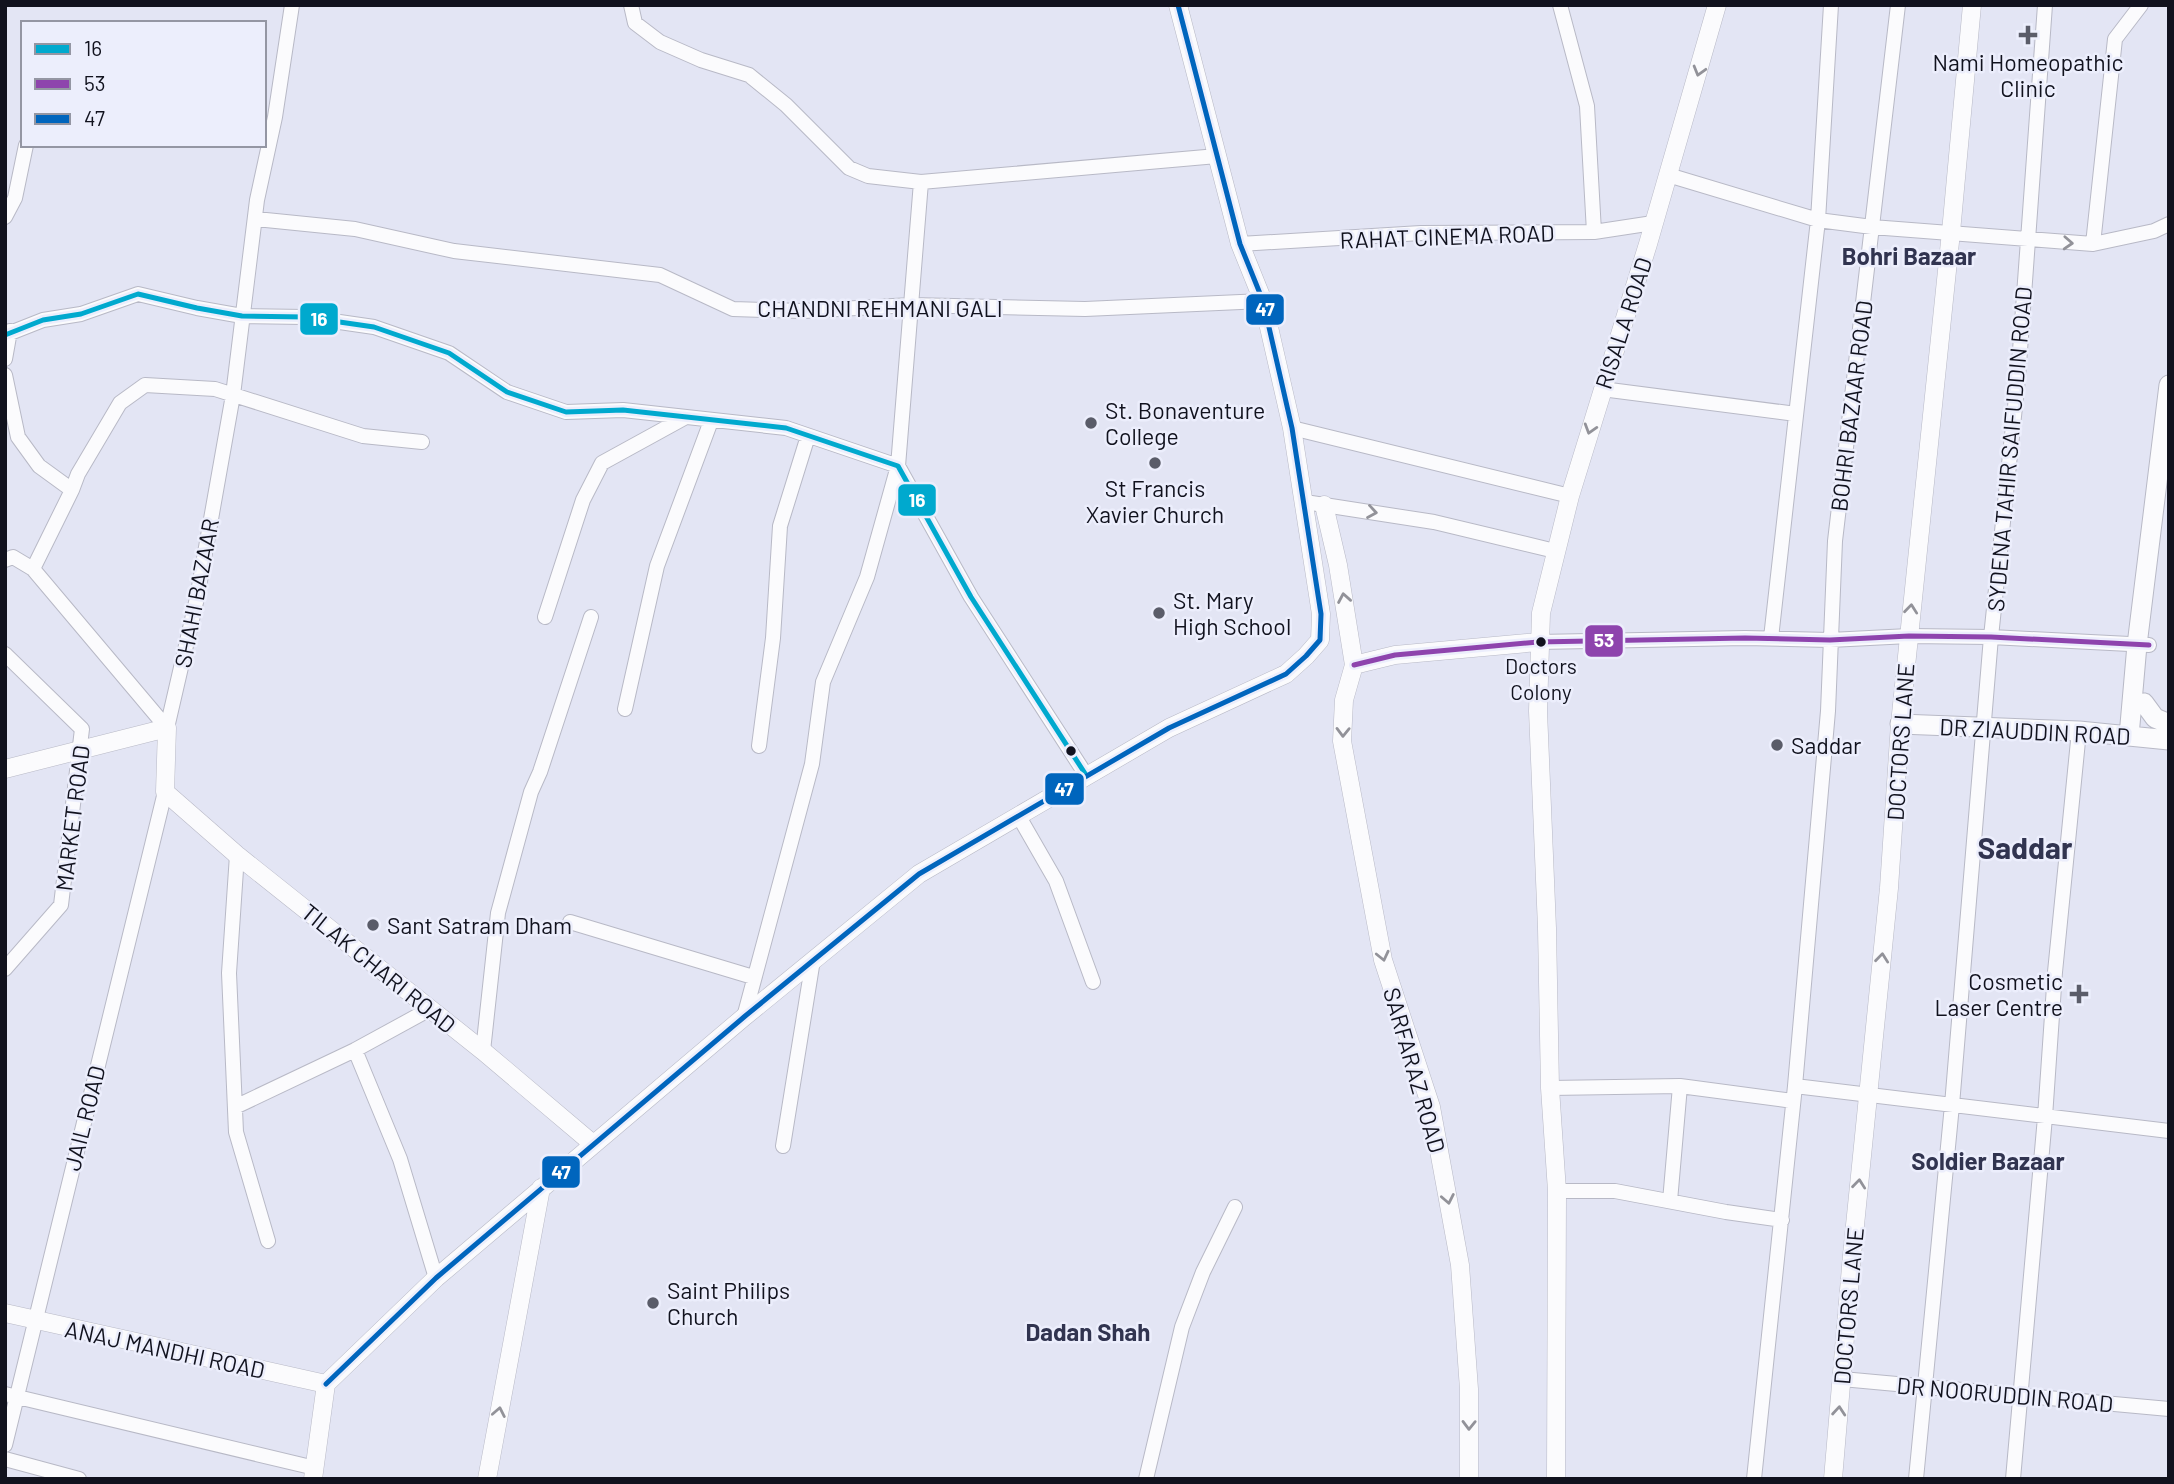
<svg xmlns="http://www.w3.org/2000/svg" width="2174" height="1484" viewBox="0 0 2174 1484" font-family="Barlow,sans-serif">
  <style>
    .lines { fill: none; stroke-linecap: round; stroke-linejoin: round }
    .minor-casing { stroke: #b8b9c6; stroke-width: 16 }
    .tertiary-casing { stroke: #b8b9c6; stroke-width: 19 }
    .secondary-casing { stroke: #b8b9c6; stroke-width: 21 }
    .minor { stroke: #fbfbfd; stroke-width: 14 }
    .tertiary { stroke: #fbfbfd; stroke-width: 18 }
    .secondary { stroke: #fbfbfd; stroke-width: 19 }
    .bus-1-casing { stroke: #eceefc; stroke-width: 10 }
    .bus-2-casing { stroke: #eceefc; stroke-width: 10 }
    .bus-3-casing { stroke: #eceefc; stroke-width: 10 }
    .bus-1 { stroke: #00a9ce; stroke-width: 5 }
    .bus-2 { stroke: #8e44ad; stroke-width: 5 }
    .bus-3 { stroke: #0065bd; stroke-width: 5 }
    .oneway { stroke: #929299 }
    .poi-dot { fill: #5a5c69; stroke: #eceefc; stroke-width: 2.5 }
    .bus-dot { fill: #11121e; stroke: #eceefc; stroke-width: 2.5 }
    .labels { text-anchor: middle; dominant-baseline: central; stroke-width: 5; stroke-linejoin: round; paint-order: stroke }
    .bus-label { font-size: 21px; fill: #11121e; stroke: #eceefc }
    .poi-label { font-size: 23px; fill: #11121e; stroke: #eceefc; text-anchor: start }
    .street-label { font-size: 23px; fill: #11121e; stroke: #eceefc }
    .neighbourhood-label { font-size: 24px; font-weight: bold; fill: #313450; stroke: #eceefc }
    .district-label { font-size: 30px; font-weight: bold; fill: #313450; stroke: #eceefc }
    .line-badge { stroke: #eceefc; stroke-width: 2.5 }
    .badge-label { font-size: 19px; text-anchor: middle; font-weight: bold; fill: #fff }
  </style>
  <rect width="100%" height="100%" fill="#e3e5f4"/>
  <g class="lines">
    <defs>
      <path id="minor" d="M631 5 635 23 660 42 701 60 749 75 786 105 849 168 868 176 921 182 898 466 867 577 823 682 812 764 744 1017
        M1560 5 1587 106 1594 232
        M1668 175 1818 220 1872 227 2093 244 2154 231 2169 224
        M921 182 1217 156
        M5 217 15 198 26 145
        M256 219 355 229 454 251 660 275 733 309 803 311 911 305 1085 309 1263 301
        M1240 244 1421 233 1594 232 1653 223
        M2093 244 2115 39 2141 5
        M5 335 43 320 81 314 138 294 197 308 242 316 305 317 374 327 449 353 507 392 566 412 623 410 786 428 898 466 971 597 1086 775
        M5 359 10 331
        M5 375 18 437 39 466 72 490
        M1602 389 1796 414
        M1292 428 1570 496
        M1305 502 1434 522 1555 551
        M5 560 13 557 33 569 167 728
        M33 569 72 490 78 474 120 403 145 385 215 389 363 436 422 442
        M545 617 583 500 602 463 684 418
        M1771 638 1818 220 1831 5
        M1538 642 1745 638 1830 640 1909 636 1991 637 2149 645
        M5 654 82 729 61 905 5 969
        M625 709 657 566 711 421
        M167 728 197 598 233 395 257 200 275 117 292 5
        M759 746 773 638 780 526 808 436
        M1018 815 1056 881 1093 982
        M237 855 229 973 236 1132 268 1241
        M570 922 753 977
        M355 1050 400 1159 436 1278
        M483 1051 498 913 531 792 540 772 591 617
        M1795 1086 2169 1131
        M1550 1088 1680 1086 1793 1101
        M235 1107 355 1050 430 1009
        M783 1146 813 960
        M1557 1191H1615L1726 1212 1782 1220
        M1670 1201 1680 1086
        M1842 1379 2169 1409
        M5 1394 315 1468
        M5 1445 165 792
        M5 1459 79 1479
        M1146 1479 1182 1327 1203 1272 1235 1207
        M1754 1479 1795 1086 1828 711 1835 541 1898 5
        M1916 1479 1952 1105 1991 637 2018 378 2045 5
        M2013 1479 2045 1117 2055 972 2079 731"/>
      <path id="tertiary" d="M1324 505 1338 565 1354 665 1344 700 1342 741 1383 960 1431 1107 1460 1265 1469 1389V1479
        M1354 665 1395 655 1538 642
        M5 769 167 728 165 792 237 855 483 1051 593 1144
        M5 1313 326 1384
        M326 1384 436 1278 744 1017 919 874 1169 728 1286 674 1306 656 1320 640 1321 614 1292 428 1263 301 1240 244 1178 5
        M313 1479 326 1384
        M487 1479 541 1188
        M1556 1479 1557 1191 1550 1088 1547 928 1538 711 1541 613 1570 496 1648 244 1717 5
        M1833 1479 1852 1255 1889 888 1900 724 1951 232 1972 5"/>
      <path id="secondary" d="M2144 703 2155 718 2169 724
        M1900 724 2079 731 2169 740
        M2129 736 2137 645 2169 385"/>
    </defs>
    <!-- minor casing -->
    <use href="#minor" class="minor-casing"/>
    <!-- tertiary casing -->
    <use href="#tertiary" class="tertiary-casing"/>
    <!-- secondary casing -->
    <use href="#secondary" class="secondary-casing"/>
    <!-- minor -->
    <use href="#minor" class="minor"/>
    <!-- tertiary -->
    <use href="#tertiary" class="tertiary"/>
    <!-- secondary -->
    <use href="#secondary" class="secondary"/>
    <defs>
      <path id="bus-1" d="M5 335 43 320 81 314 138 294 197 308 242 316 305 317 374 327 449 353 507 392 566 412 623 410 786 428 898 466 971 597 1086 775"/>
      <path id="bus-2" d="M1354 665 1395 655 1538 642 1745 638 1830 640 1909 636 1991 637 2149 645"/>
      <path id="bus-3" d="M326 1384 436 1278 744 1017 919 874 1169 728 1286 674 1306 656 1320 640 1321 614 1292 428 1263 301 1240 244 1178 5"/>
    </defs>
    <!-- bus-1 casing -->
    <use href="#bus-1" class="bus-1-casing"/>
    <!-- bus-2 casing -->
    <use href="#bus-2" class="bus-2-casing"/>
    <!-- bus-3 casing -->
    <use href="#bus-3" class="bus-3-casing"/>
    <!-- bus-1 -->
    <use href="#bus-1" class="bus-1"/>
    <!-- bus-2 -->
    <use href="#bus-2" class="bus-2"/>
    <!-- bus-3 -->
    <use href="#bus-3" class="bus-3"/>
  </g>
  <!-- one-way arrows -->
  <defs><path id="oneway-chevron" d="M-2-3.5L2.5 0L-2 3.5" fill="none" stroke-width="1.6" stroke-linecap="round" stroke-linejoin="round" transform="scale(1.75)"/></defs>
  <g class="oneway">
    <use href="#oneway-chevron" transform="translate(1699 71) rotate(106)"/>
    <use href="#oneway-chevron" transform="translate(2068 243) rotate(3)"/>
    <use href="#oneway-chevron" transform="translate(1590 429) rotate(107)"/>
    <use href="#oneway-chevron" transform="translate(1372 512) rotate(9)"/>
    <use href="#oneway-chevron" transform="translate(1344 598) rotate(-100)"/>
    <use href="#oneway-chevron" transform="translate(1911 609) rotate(-84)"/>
    <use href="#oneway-chevron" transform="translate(1343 732) rotate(91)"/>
    <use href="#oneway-chevron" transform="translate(1383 956) rotate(77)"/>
    <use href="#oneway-chevron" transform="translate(1882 958) rotate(-84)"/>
    <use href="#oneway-chevron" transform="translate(1859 1184) rotate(-84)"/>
    <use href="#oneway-chevron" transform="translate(1448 1199) rotate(79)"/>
    <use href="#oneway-chevron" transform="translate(1839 1411) rotate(-85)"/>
    <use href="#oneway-chevron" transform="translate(499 1412) rotate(-79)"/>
    <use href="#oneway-chevron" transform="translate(1469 1425) rotate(91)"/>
  </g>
  <!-- markers -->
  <g class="poi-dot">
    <path d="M2024.5 24.5h7v7h7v7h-7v7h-7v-7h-7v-7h7z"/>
    <circle cx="1091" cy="423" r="7"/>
    <circle cx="1155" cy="463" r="7"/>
    <circle cx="1159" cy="613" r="7"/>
    <circle cx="1777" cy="745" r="7"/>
    <circle cx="373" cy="925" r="7"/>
    <path d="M2075.5 983.5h7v7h7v7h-7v7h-7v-7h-7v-7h7z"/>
    <circle cx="653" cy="1303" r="7"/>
  </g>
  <g class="bus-dot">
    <circle cx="1541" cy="642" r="6"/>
    <circle cx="1071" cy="751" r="6"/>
  </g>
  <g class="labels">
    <!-- bus labels -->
    <g class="bus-label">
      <text x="1541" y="665">Doctors<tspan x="1541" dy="26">Colony</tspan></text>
    </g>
    <!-- poi labels -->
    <g class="poi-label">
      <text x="2028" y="62" text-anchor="middle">Nami Homeopathic<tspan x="2028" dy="26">Clinic</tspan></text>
      <text x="1105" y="410">St. Bonaventure<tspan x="1105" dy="26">College</tspan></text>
      <text x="1155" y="488" text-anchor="middle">St Francis<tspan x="1155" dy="26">Xavier Church</tspan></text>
      <text x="1173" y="600">St. Mary<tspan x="1173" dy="26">High School</tspan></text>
      <text x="1791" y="745">Saddar</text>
      <text x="387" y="925">Sant Satram Dham</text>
      <text x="2063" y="981" text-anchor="end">Cosmetic<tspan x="2063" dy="26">Laser Centre</tspan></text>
      <text x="667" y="1290">Saint Philips<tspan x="667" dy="26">Church</tspan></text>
    </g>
    <!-- street labels -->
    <g class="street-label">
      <text transform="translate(1447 236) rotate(-2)">RAHAT CINEMA ROAD</text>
      <text x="880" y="308">CHANDNI REHMANI GALI</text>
      <text transform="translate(1623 323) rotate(-72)">RISALA ROAD</text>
      <text transform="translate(1851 406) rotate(-83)">BOHRI BAZAAR ROAD</text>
      <text transform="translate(2009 449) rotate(-85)">SYDENA TAHIR SAIFUDDIN ROAD</text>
      <text transform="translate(196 593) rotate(-79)">SHAHI BAZAAR</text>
      <text transform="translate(2035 731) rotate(3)">DR ZIAUDDIN ROAD</text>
      <text transform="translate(1900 742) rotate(-86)">DOCTORS LANE</text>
      <text transform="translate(72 818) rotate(-83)">MARKET ROAD</text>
      <text transform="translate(379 968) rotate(39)">TILAK CHARI ROAD</text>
      <text transform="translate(1415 1070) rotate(74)">SARFARAZ ROAD</text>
      <text transform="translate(84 1118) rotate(-76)">JAIL ROAD</text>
      <text transform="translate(1848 1306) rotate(-85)">DOCTORS LANE</text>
      <text transform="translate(165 1349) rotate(12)">ANAJ MANDHI ROAD</text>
      <text transform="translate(2005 1394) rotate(5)">DR NOORUDDIN ROAD</text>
    </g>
    <!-- neighbourhood labels -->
    <g class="neighbourhood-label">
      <text x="1909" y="255">Bohri Bazaar</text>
      <text x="1988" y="1160">Soldier Bazaar</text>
      <text x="1088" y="1331">Dadan Shah</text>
    </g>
    <!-- district labels -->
    <g class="district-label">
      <text x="2025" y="847">Saddar</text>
    </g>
  </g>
  <g class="line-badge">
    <rect x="1245" y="293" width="40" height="33" rx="7" fill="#0065bd"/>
    <rect x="299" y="302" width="40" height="34" rx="7" fill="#00a9ce"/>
    <rect x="897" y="483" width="40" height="34" rx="7" fill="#00a9ce"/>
    <rect x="1584" y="624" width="40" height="34" rx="7" fill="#8e44ad"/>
    <rect x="1044" y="772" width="41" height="34" rx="7" fill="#0065bd"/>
    <rect x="541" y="1155" width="40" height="34" rx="7" fill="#0065bd"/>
  </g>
  <g class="badge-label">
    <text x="1265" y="316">47</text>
    <text x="319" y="326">16</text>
    <text x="917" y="507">16</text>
    <text x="1604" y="647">53</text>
    <text x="1064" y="796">47</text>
    <text x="561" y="1179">47</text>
  </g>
  <!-- border -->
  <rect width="2174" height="1484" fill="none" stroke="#11121e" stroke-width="14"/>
  <!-- legend -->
  <rect x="21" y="21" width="245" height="126" fill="#eceefc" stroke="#9496a3" stroke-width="2"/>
  <rect x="35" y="44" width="35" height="10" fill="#00a9ce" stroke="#9496a3" stroke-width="2"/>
  <text x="84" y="56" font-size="21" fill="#11121e">16</text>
  <rect x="35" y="79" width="35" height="10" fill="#8e44ad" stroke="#9496a3" stroke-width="2"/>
  <text x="84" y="91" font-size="21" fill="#11121e">53</text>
  <rect x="35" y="114" width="35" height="10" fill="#0065bd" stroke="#9496a3" stroke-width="2"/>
  <text x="84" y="126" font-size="21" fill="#11121e">47</text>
</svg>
